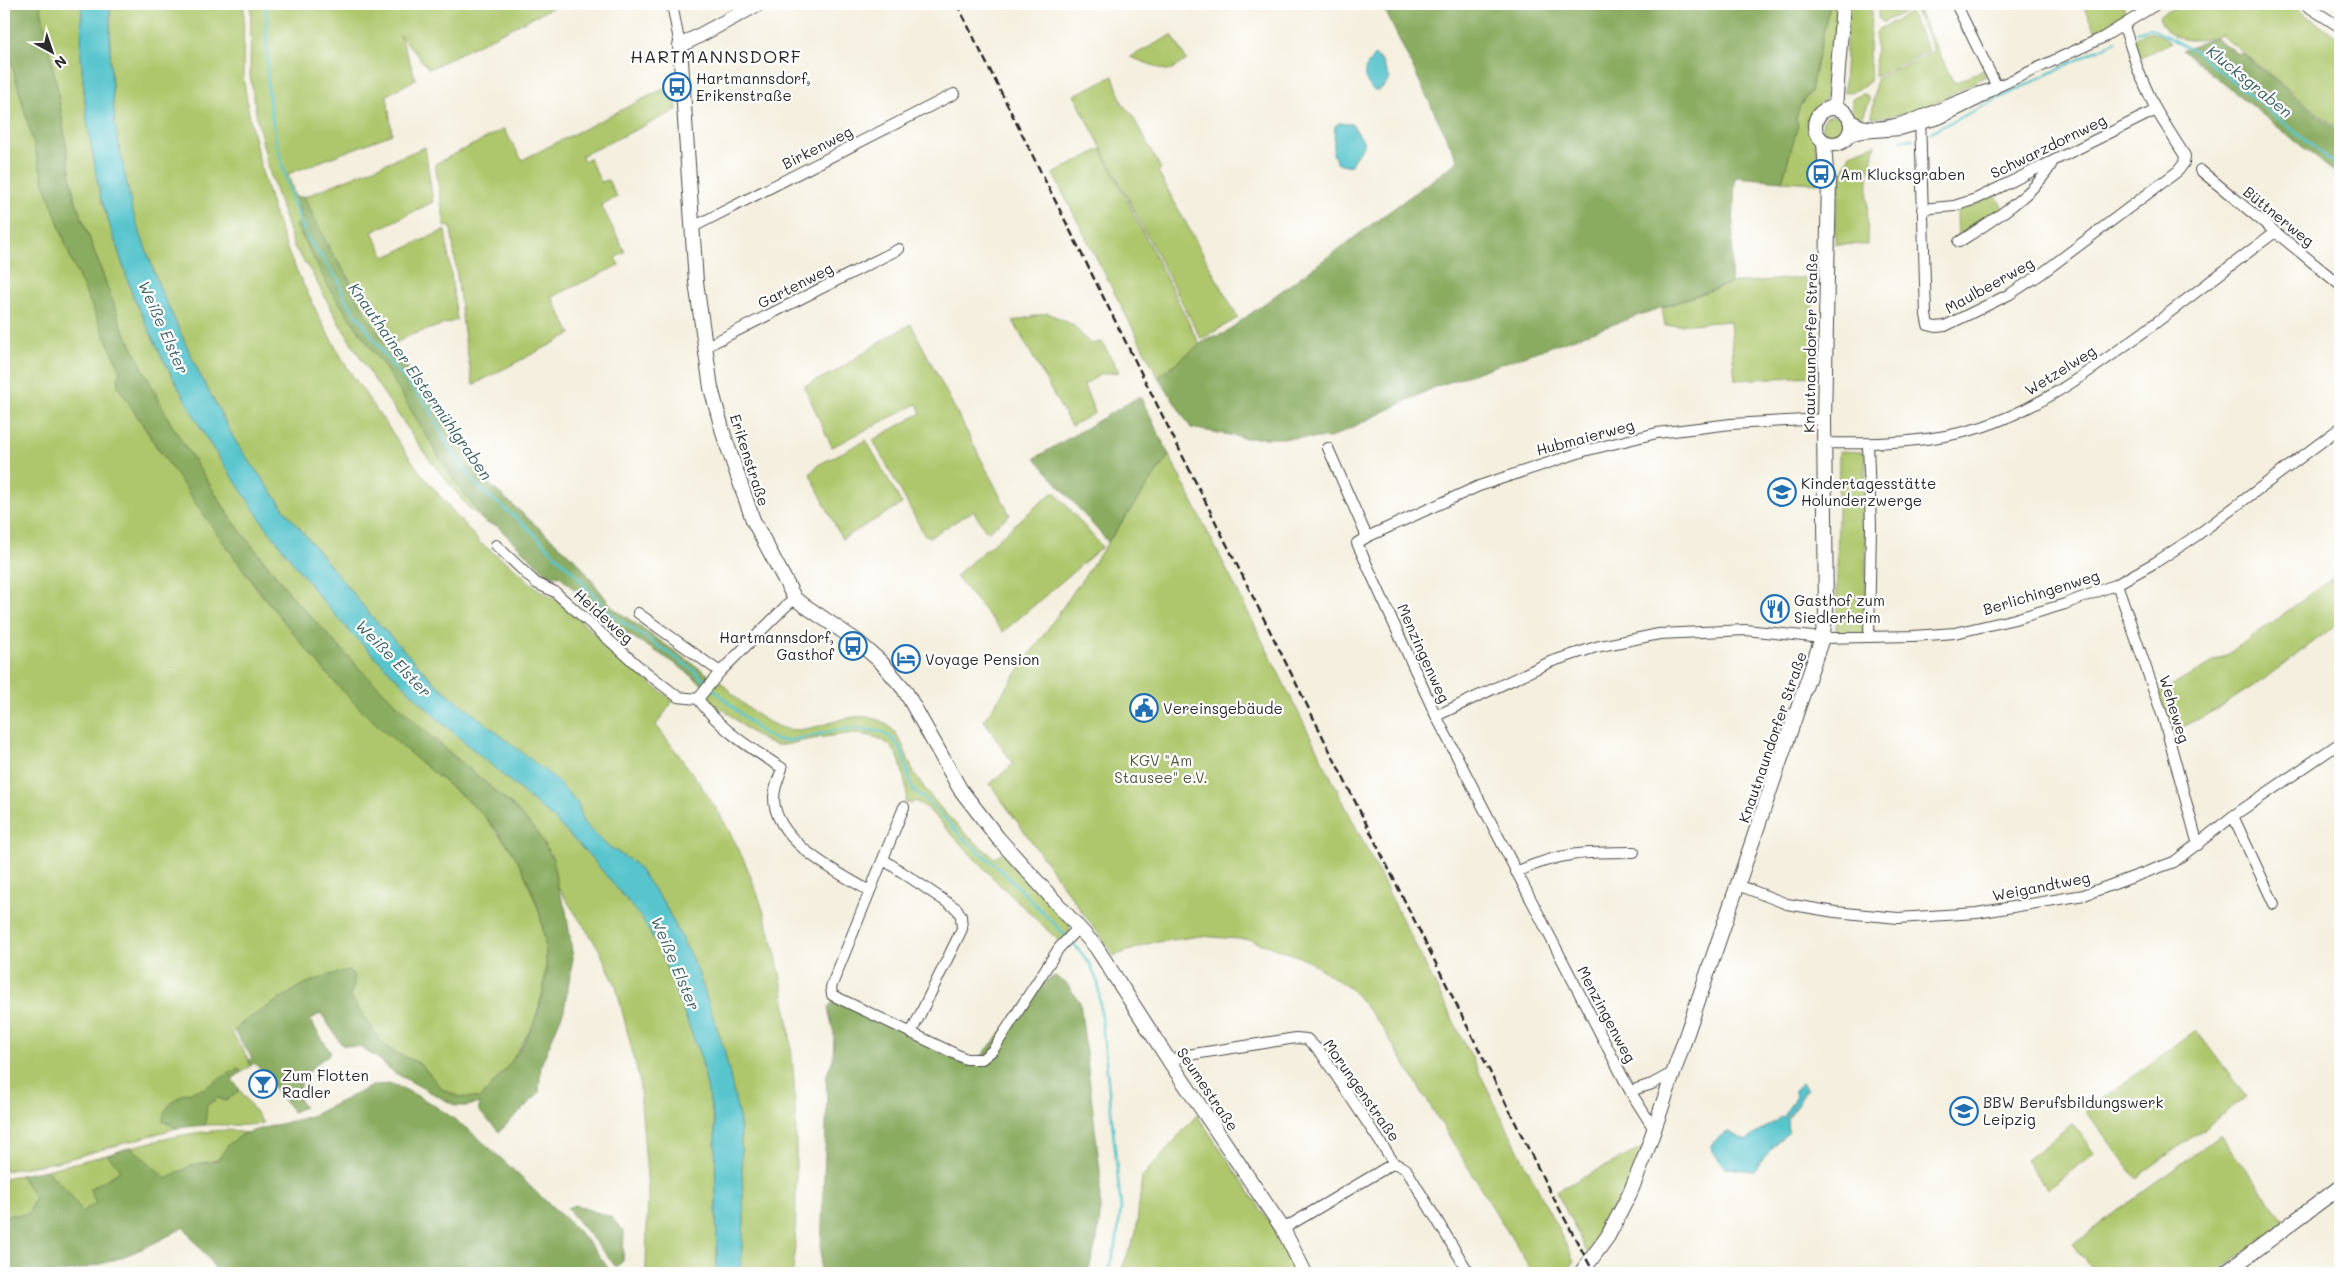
<svg xmlns="http://www.w3.org/2000/svg" width="2344" height="1277" viewBox="0 0 2344 1277" font-family="Mali,sans-serif">
  <style>
    .green { fill: #aec76c; stroke: #6c794c }
    .forest { fill: #8aac60; stroke: #5a6c46 }
    .water { fill: #58c5cd; stroke: #42787c }
    .lines { fill: none; stroke-linecap: round; stroke-linejoin: round }
    .stream { stroke: #58c5cd; stroke-width: 2.5 }
    .street-casing { stroke: #494846; stroke-width: 12 }
    .secondary-casing { stroke: #494846; stroke-width: 16 }
    .street { stroke: #fff; stroke-width: 10 }
    .secondary { stroke: #fff; stroke-width: 14 }
    .rail { stroke: #2b2b2b; stroke-width: 2.5; stroke-dasharray: 8 4; stroke-linecap: butt }
    .labels { text-anchor: middle; dominant-baseline: central; stroke-width: 4.5; stroke-linejoin: round; paint-order: stroke }
    .poi-label { font-size: 15px; fill: #2b2b2b; stroke: #fff; text-anchor: start }
    .street-label { font-size: 15px; fill: #2b2b2b; stroke: #fff }
    .park-label { font-size: 15px; fill: #525a3e; stroke: #fff }
    .water-label { font-size: 16px; font-style: italic; fill: #3b6164; stroke: #fff }
    .quarter-label { font-size: 18px; letter-spacing: 1px; fill: #2b2b2b; stroke: #fff }
  </style>
  <rect width="100%" height="100%" fill="#fff"/>
  <filter id="ink" filterUnits="userSpaceOnUse"><feTurbulence type="fractalNoise" baseFrequency=".02" numOctaves="2"/><feDisplacementMap in="SourceGraphic" scale="10" xChannelSelector="R" yChannelSelector="G"/><feConvolveMatrix kernelMatrix="1 2 1 2 8 2 1 2 1" color-interpolation-filters="sRGB"/></filter>
  <filter id="wash" filterUnits="userSpaceOnUse"><feTurbulence type="fractalNoise" baseFrequency=".0096" numOctaves="4" result="noise"/><feDisplacementMap in="SourceGraphic" scale="20" xChannelSelector="R" yChannelSelector="G"/><feGaussianBlur stdDeviation="1.12" result="paint"/><feColorMatrix in="noise" values="0 0 0 0 0 0 0 0 0 0 0 0 0 0 0 0 0 1.4 0 .05"/><feComposite in="paint" operator="in"/></filter>
  <g filter="url(#wash)">
    <rect width="100%" height="100%" fill="#f4efde"/>
    <!-- green -->
    <path class="green" d="M40 4H82L81 59 87 121 100 195 133 296 163 359 208 441 264 524 314 590 352 634 440 721 553 818 590 856 641 917 660 950 701 1058 715 1126 717 1262 716 1273H643L646 1269 648 1189 639 1078 616 986 599 949 557 886 553 859 514 807 420 727 361 670 295 600 232 520 171 424 122 327 74 196 58 92Z
      M110 4H244L243 76 250 120 262 172 276 219 290 257 322 323 348 369 419 471 480 543 512 566 539 590 561 603 635 671 673 701 656 725C681 758 707 791 727 827 785 932 797 1051 796 1168 796 1203 796 1238 793 1273H740L744 1222 740 1122 724 1049 697 969 664 903 635 864 604 843 583 822 578 803 436 684 373 618 287 513 237 444 199 373 159 286 132 210 115 125 110 61Z
      M251 4H559L429 69 400 35 416 79 387 95 392 134 288 174 302 220 329 288 391 377 449 473 486 523 468 507 426 455 373 378 339 323 312 273 294 247 269 170 257 118 250 75Z
      M1830 4H1838L1828 91C1824 106 1813 111 1809 125L1818 148V183L1782 181 1798 125 1796 118 1800 106 1810 92Z
      M1848 4H1872C1871 21 1869 38 1869 55 1869 62 1872 72 1870 79 1866 89 1853 91 1844 93Z
      M1879 4H1918L1919 6 1883 22 1878 18Z
      M2091 4H2123L2126 20 2112 28 2109 25 2096 32 2084 8Z
      M2204 4H2290L2340 39V131L2221 35C2198 42 2167 46 2159 16L2165 11Z
      M1918 10 1954 83 1983 70 1986 76C1950 95 1913 118 1872 117L1876 79 1934 51 1915 11Z
      M1910 13 1929 51 1875 77 1876 33 1879 29Z
      M2149 32 2160 35 2171 42 2140 58 2133 38Z
      M4 35 44 182 72 262 120 369 118 386 156 446 257 589 332 679 400 745 480 811 519 860 539 911 545 942 546 965 543 991 534 1023 508 1067 480 1098 459 1097 442 1089 421 1064 392 1051 382 1043 350 996 354 986 271 1006 245 1021 232 1033 249 1060 250 1066 242 1072 238 1068 203 1089 183 1094 163 1121 177 1128 61 1161 4 1171Z
      M1172 35 1187 60 1168 71 1130 57Z
      M1113 76 1123 105 1131 113 1161 169 1158 172 1238 318 1201 339 1074 95Z
      M675 83 677 110 581 156 584 161 589 158 601 182 608 180 617 197 601 205 625 252 615 258 619 265 552 297 571 334 473 385 465 340 451 227 445 226 435 164 504 129 522 160Z
      M1862 94 1867 95 1870 100 1861 121 1851 114 1852 99Z
      M1822 126a11 11 0 1 1 22 0a11 11 0 1 1-22 0Z
      M1876 144 1868 174 1867 245 1835 244C1836 210 1836 185 1850 154Z
      M425 147 433 202 372 232 385 257 445 230 457 320 411 335 388 347 365 313 346 274 330 250 304 197Z
      M1101 149 1200 345 1158 377 1053 174Z
      M1995 193 2003 209 1958 241 1957 211 1983 202 1982 199Z
      M1813 277 1814 376 1735 380 1730 321 1665 326 1662 308 1731 283Z
      M1048 313 1073 325 1090 344 1102 342 1119 372 1101 374 1084 385 1095 413 1071 426 1013 321Z
      M911 324 1010 515 987 532 973 511 930 537 924 534 873 440 921 413 917 404 832 447 804 386 835 372 883 340Z
      M866 440 902 504 842 539 810 474 818 465Z
      M1839 451 1863 452 1866 458V630L1864 634 1836 633Z
      M1169 455 1574 1261 1565 1273H1533L1382 1027 1352 990 1306 959 1251 940 1200 936 1151 943 1114 956 990 784 1013 764 984 720Z
      M1054 491 1102 547 1003 632 955 576Z
      M2340 573V622L2264 679 2219 708 2168 735 2156 695 2231 652Z
      M720 681C737 699 756 718 780 727 815 740 852 701 886 724 905 737 906 762 918 779 939 810 966 836 995 858L1002 852 1070 922 1069 933 1060 942 996 881 926 807 915 801 911 804 905 803C909 791 904 778 901 766 890 721 835 735 802 741 794 743 784 746 776 745 758 741 736 720 722 708L716 715C706 704 702 687 720 681Z
      M2196 1030 2246 1097 2136 1178 2086 1111Z
      M240 1090 263 1123C244 1127 225 1124 205 1125L206 1105 218 1098 226 1101Z
      M1197 1115 1277 1233 1298 1273H1120L1136 1233 1142 1177Z
      M2073 1124 2095 1153 2047 1189 2026 1160Z
      M228 1130 245 1133 229 1144 218 1160 192 1165 167 1179 131 1147C164 1139 195 1131 228 1130Z
      M2220 1135 2286 1223 2214 1273H2095L2073 1244Z
      M1644 1147 1619 1208 1588 1254 1556 1191Z
      M107 1155 120 1167 119 1172 90 1189 96 1203 82 1212 67 1190 46 1170Z
      M20 1175 35 1197 29 1214 4 1216V1178Z"/>
    <!-- forest -->
    <path class="forest" d="M4 4H40L58 92 74 196 122 327 171 424 232 520 295 600 361 670 420 727 514 807 537 832 553 859 557 886 566 910 573 958 564 1010 541 1065 539 1093 499 1132 479 1111V1103L467 1106H456L393 1072 376 1057 359 1047 342 1045 321 1013 310 1020 331 1053C319 1061 297 1079 299 1096 299 1100 302 1104 304 1107L293 1112 255 1063 250 1066 249 1060 252 1058 234 1031 245 1021 304 984 329 975 349 970 354 976V986L350 996 382 1043 392 1051 421 1064 442 1089 459 1097 480 1098C501 1075 523 1051 534 1022 565 950 533 863 479 811 462 794 442 780 424 765 391 738 358 709 330 677 251 586 182 487 118 386L120 369 72 262 44 182 4 35Z
      M1382 4H1830L1810 92 1800 106 1796 118 1798 125 1782 181 1735 177 1731 283 1435 387 1330 438H1246L1191 428 1158 377 1208 338 1223 334 1458 161Z
      M2215 37 2236 53 2243 54 2340 133V177L2182 50Z
      M295 197H304L330 250 346 274 365 313 388 347 440 401 449 427 491 486 577 561 613 608 709 675 703 685 676 664 623 631 588 604 560 576 548 575 497 526 486 523 449 473 391 377 329 288 296 225 302 219Z
      M1140 396 1169 455 1108 542 1035 458Z
      M1055 976 1067 984 1080 1002 1100 1170V1217L1097 1239 1088 1273H1069L1049 1266 1045 1273H820L827 1102 826 1077 833 1059 834 1034 828 1008 834 1000 975 1064 1042 983Z
      M238 1068 242 1072 232 1079 240 1090 226 1101 218 1098 207 1105 205 1125 177 1128 163 1121 164 1112 173 1101 183 1094 203 1089Z
      M392 1084C450 1107 494 1151 538 1194 564 1217 593 1243 611 1273H219L184 1227C144 1250 101 1269 54 1273 38 1275 20 1273 4 1273V1216L29 1214 35 1197 20 1175 46 1170 67 1190 82 1212 96 1203 90 1189 119 1172V1167L107 1155 131 1147 167 1179 192 1165 218 1160 229 1144 245 1133 311 1116 374 1085Z
      M575 1205 611 1217 624 1232 623 1261 616 1267 567 1208Z"/>
    <!-- water -->
    <path class="water" d="M82 4H110V61L115 125 132 210 159 286 199 373 237 444 287 513 373 618 436 684 554 778 578 803 583 822 604 843 635 864 664 903 697 969 724 1049 740 1122 744 1222 740 1273H716L717 1262 715 1126 701 1058 660 950 641 917 590 856 553 818 440 721 352 634 314 590 264 524 208 441 163 359 133 296 100 195 87 121 81 59Z
      M1374 55 1381 60 1390 79 1380 90H1373C1360 75 1364 70 1374 55Z
      M1338 123 1352 124 1364 142C1363 149 1354 157 1350 166L1337 163 1333 154 1335 126Z
      M1802 1083 1807 1089 1788 1119 1789 1132 1777 1142 1754 1171 1726 1168 1712 1151 1711 1145 1716 1139 1728 1132 1747 1141C1757 1130 1771 1127 1781 1116L1784 1117 1796 1095 1794 1090Z"/>
    <g class="lines">
      <!-- stream -->
      <path class="stream" d="M266 4 268 91 275 136 288 186 300 221 309 240 339 281 344 297 393 366 429 407 447 444 478 487 527 527 576 575 611 614 692 669 707 683
        M2137 32 2150 28 2194 50 2340 168
        M1931 132 2116 41
        M1902 140 1913 139
        M711 687 760 731 776 740 788 741 842 729H864L883 732 896 742 901 750 913 790 930 803 964 839 999 868 1067 937
        M1071 940 1090 964 1098 983 1121 1208 1116 1246 1107 1273"/>
    </g>
  </g>
  <g filter="url(#ink)">
    <g class="lines">
      <defs>
        <path id="street" d="M672 4 680 46
          M1956 4 1997 87
          M2304 4 2340 27
          M1849 117C1877 148 1958 95 1991 89
          M1920 118 1926 315 1928 325 1936 327 1945 326 2010 294 2041 274 2178 171 2184 163 2185 156 2156 110 2138 70 2124 26
          M1846 137 1862 133 1900 130 1939 119 1980 99 1997 87 2102 38 2157 4
          M2200 170 2340 285
          M1922 209 1954 206 1976 199 2156 110
          M693 227 954 94
          M1959 242C1987 224 2039 192 2053 161
          M705 347 899 249
          M1825 443C1878 444 1931 443 1982 427 2043 407 2094 368 2145 331 2189 298 2232 265 2275 232
          M1868 444 1871 526 1869 637
          M1328 448 1367 537 1357 543 1436 716 1630 1091 1654 1129
          M1367 537 1479 486 1584 451 1657 433 1731 424 1824 419
          M496 545 536 583 555 592 637 665 678 697 698 699C721 730 750 748 782 768 779 778 774 788 774 798 774 841 838 873 870 891
          M2117 584 2163 717 2198 845
          M638 613 720 672
          M698 699 720 672 786 606 795 599
          M1436 716 1550 662 1596 647 1659 634 1746 630 1822 638 1913 636 1955 633 2015 619 2065 604 2117 584 2156 562 2196 536 2340 428
          M904 807 831 987 832 995 966 1059H982L993 1050 1059 948 1079 927
          M2233 816 2274 904
          M884 860 957 909 961 916 962 929 911 1033
          M1516 872C1561 852 1585 852 1634 852
          M1738 885 1787 904 1835 912 1898 918 1977 913 2084 895 2174 862 2233 816 2340 743
          M1170 1062 1181 1056 1296 1038 1307 1039 1321 1053 1394 1163 1406 1169 1469 1273
          M1630 1091 1652 1084 1674 1072
          M1283 1229 1394 1163"/>
        <path id="secondary" d="M758 4 680 46 696 282 711 388 724 436 753 520 795 599 857 641 881 662 904 689 960 789 998 838 1096 947 1170 1062 1283 1229 1305 1273
          M1815 126a18 18 0 1 1 36 0a18 18 0 1 1-36 0Z
          M1835 108 1843 4
          M1581 1273 1608 1236 1630 1193 1645 1156 1822 638 1826 614 1824 419 1829 180 1826 172 1824 142
          M2225 1273 2340 1187"/>
      </defs>
      <!-- street casing -->
      <use href="#street" class="street-casing"/>
      <!-- secondary casing -->
      <use href="#secondary" class="secondary-casing"/>
      <!-- street -->
      <use href="#street" class="street"/>
      <!-- secondary -->
      <use href="#secondary" class="secondary"/>
      <!-- rail -->
      <path class="rail" d="M957 4 1546 1184 1594 1273"/>
    </g>
  </g>
  <!-- icons -->
  <defs>
    <symbol id="bus-ring" viewBox="-11 -11 22 22"><circle r="9.5" fill="#fff" stroke="#1f6fb2" stroke-width="1.5"/><path d="M-5-6H5V4H4V6H2V4H-2V6H-4V4H-5ZM-3.5-4V0h7V-4ZM-3.5 1.2v1.5H-2V1.2ZM2 1.2v1.5H3.5V1.2Z" fill="#1f6fb2"/></symbol>
    <symbol id="school-ring" viewBox="-11 -11 22 22"><circle r="9.5" fill="#fff" stroke="#1f6fb2" stroke-width="1.5"/><path d="M0-5L7-2L0 1L-7-2ZM-4 1L0 2.5L4 1V4Q0 6-4 4Z" fill="#1f6fb2"/></symbol>
    <symbol id="restaurant-ring" viewBox="-11 -11 22 22"><circle r="9.5" fill="#fff" stroke="#1f6fb2" stroke-width="1.5"/><path d="M-5-6h1v4h1v-4h1v4h1v-4h1v5L-1.5 .5V6h-2V.5L-5-1ZM5-6V6H3V1.5H1.5Q1.5-4 5-6Z" fill="#1f6fb2"/></symbol>
    <symbol id="hotel-ring" viewBox="-11 -11 22 22"><circle r="9.5" fill="#fff" stroke="#1f6fb2" stroke-width="1.5"/><path d="M-6-4.5h1.5V1H6V5H4.5V3h-9V5H-6ZM-4 0a1.8 1.8 0 1 1 3.6 0ZM.5 0V-2.5h3Q6-2.5 6 0Z" fill="#1f6fb2"/></symbol>
    <symbol id="civic-ring" viewBox="-11 -11 22 22"><circle r="9.5" fill="#fff" stroke="#1f6fb2" stroke-width="1.5"/><path d="M-.6-6.5H3V-4.5H.6V-3L4-1V1h2V6H-6V1h2V-1L-.6-3ZM-1.2 2.5V6h2.4V2.5Z" fill="#1f6fb2"/></symbol>
    <symbol id="bar-ring" viewBox="-11 -11 22 22"><circle r="9.5" fill="#fff" stroke="#1f6fb2" stroke-width="1.5"/><path d="M-6-5H6L.8 .8V4.5H3.5V6h-7V4.5H-.8V.8Z" fill="#1f6fb2"/></symbol>
  </defs>
  <g fill-rule="evenodd">
    <use href="#bus-ring" x="661" y="71" width="32" height="32"/>
    <use href="#bus-ring" x="1805" y="158" width="32" height="32"/>
    <use href="#school-ring" x="1766" y="476" width="32" height="32"/>
    <use href="#restaurant-ring" x="1759" y="593" width="32" height="32"/>
    <use href="#bus-ring" x="837" y="630" width="32" height="32"/>
    <use href="#hotel-ring" x="890" y="643" width="32" height="32"/>
    <use href="#civic-ring" x="1128" y="692" width="32" height="32"/>
    <use href="#bar-ring" x="247" y="1068" width="32" height="32"/>
    <use href="#school-ring" x="1948" y="1095" width="32" height="32"/>
  </g>
  <g class="labels">
    <!-- poi labels -->
    <g class="poi-label">
      <text x="696" y="78">Hartmannsdorf,<tspan x="696" dy="17">Erikenstraße</tspan></text>
      <text x="1840" y="174">Am Klucksgraben</text>
      <text x="1801" y="483">Kindertagesstätte<tspan x="1801" dy="17">Holunderzwerge</tspan></text>
      <text x="1794" y="600">Gasthof zum<tspan x="1794" dy="17">Siedlerheim</tspan></text>
      <text x="834" y="637" text-anchor="end">Hartmannsdorf,<tspan x="834" dy="17">Gasthof</tspan></text>
      <text x="925" y="659">Voyage Pension</text>
      <text x="1163" y="708">Vereinsgebäude</text>
      <text x="282" y="1075">Zum Flotten<tspan x="282" dy="17">Radler</tspan></text>
      <text x="1983" y="1102">BBW Berufsbildungswerk<tspan x="1983" dy="17">Leipzig</tspan></text>
    </g>
    <!-- street labels -->
    <g class="street-label">
      <text transform="translate(2048 146) rotate(-26)">Schwarzdornweg</text>
      <text transform="translate(817 147) rotate(-27)">Birkenweg</text>
      <text transform="translate(2279 216) rotate(39)">Büttnerweg</text>
      <text transform="translate(795 285) rotate(-27)">Gartenweg</text>
      <text transform="translate(1989 285) rotate(-29)">Maulbeerweg</text>
      <text transform="translate(1810 343) rotate(-89)">Knautnaundorfer Straße</text>
      <text transform="translate(2060 370) rotate(-32)">Wetzelweg</text>
      <text transform="translate(1585 437) rotate(-15)">Hubmaierweg</text>
      <text transform="translate(750 460) rotate(72)">Erikenstraße</text>
      <text transform="translate(2041 592) rotate(-17)">Berlichingenweg</text>
      <text transform="translate(604 616) rotate(42)">Heideweg</text>
      <text transform="translate(1424 653) rotate(66)">Menzingenweg</text>
      <text transform="translate(2175 709) rotate(73)">Weheweg</text>
      <text transform="translate(1772 737) rotate(-71)">Knautnaundorfer Straße</text>
      <text transform="translate(2041 886) rotate(-11)">Weigandtweg</text>
      <text transform="translate(1607 1014) rotate(62)">Menzingenweg</text>
      <text transform="translate(1208 1089) rotate(56)">Seumestraße</text>
      <text transform="translate(1362 1090) rotate(55)">Morungenstraße</text>
    </g>
    <!-- park labels -->
    <g class="park-label">
      <text x="1161" y="760">KGV "Am<tspan x="1161" dy="17">Stausee" e.V.</tspan></text>
    </g>
    <!-- water labels -->
    <g class="water-label">
      <text transform="translate(2250 81) rotate(39)">Klucksgraben</text>
      <text transform="translate(164 327) rotate(66)">Weiße Elster</text>
      <text transform="translate(421 381) rotate(55)">Knauthainer Elstermühlgraben</text>
      <text transform="translate(394 658) rotate(46)">Weiße Elster</text>
      <text transform="translate(676 963) rotate(67)">Weiße Elster</text>
    </g>
    <!-- quarter labels -->
    <g class="quarter-label">
      <text x="716" y="56">HARTMANNSDORF</text>
    </g>
  </g>
  <!-- margin -->
  <rect width="2344" height="1277" fill="none" stroke="#fff" stroke-width="20"/>
  <!-- north arrow -->
  <g transform="translate(52 52) rotate(140)" stroke="#ffffff" stroke-width="4" paint-order="stroke">
  <path d="M0-4L9 19L0 12L-9 19Z" fill="#2b2b2b"/>
  <text y="-8" font-size="14" font-weight="bold" text-anchor="middle" fill="#2b2b2b">N</text>
  </g>
</svg>
